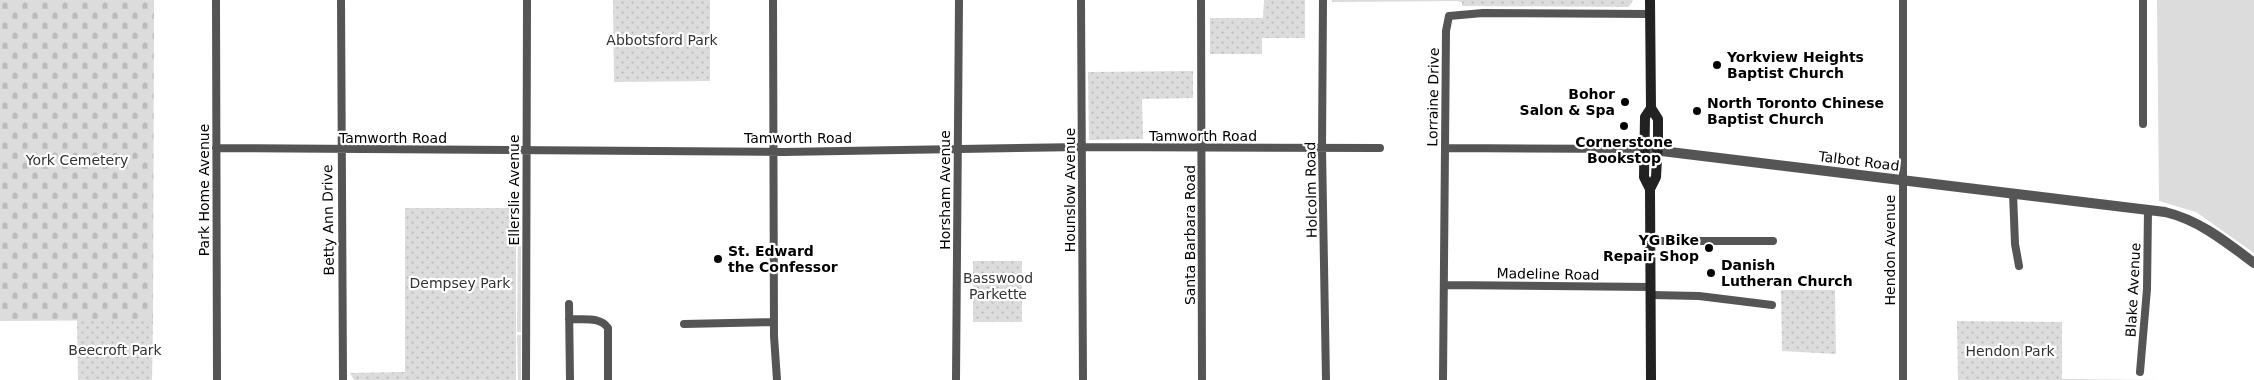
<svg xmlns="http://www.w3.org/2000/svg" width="2254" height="380" viewBox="0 0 2254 380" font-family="'DejaVu Sans',sans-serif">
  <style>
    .green { fill: #dcdcdc }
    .cemetery { fill: url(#cemetery-stones) }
    .park { fill: url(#park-dots) }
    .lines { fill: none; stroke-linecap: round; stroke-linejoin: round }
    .minor { stroke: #555; stroke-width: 8 }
    .tertiary { stroke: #555; stroke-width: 10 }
    .secondary { stroke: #222; stroke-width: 10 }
    .poi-dot { fill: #000; stroke: #fff; stroke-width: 2 }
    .labels { text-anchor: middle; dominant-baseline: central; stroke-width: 4.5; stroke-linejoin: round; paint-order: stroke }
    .park-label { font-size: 14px; fill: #333; stroke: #fff }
    .poi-label { font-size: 14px; font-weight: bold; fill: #000; stroke: #fff; text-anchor: start }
    .street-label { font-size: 14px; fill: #000; stroke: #fff }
  </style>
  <defs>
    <pattern id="cemetery-stones" width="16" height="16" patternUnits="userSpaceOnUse" patternTransform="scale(1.25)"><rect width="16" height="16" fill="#dcdcdc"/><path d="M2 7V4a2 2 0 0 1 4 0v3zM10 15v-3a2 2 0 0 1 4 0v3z" fill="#bbb"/></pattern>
    <pattern id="park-dots" width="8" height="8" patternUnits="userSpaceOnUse" patternTransform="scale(1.25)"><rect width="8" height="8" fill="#dcdcdc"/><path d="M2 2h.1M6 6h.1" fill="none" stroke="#bbb" stroke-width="1.8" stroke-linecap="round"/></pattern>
  </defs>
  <rect width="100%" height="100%" fill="#fff"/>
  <!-- green -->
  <path class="green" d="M2157 0H2254V253L2196 212 2159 201Z
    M518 218H521V332H517Z
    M517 335H521V380H518Z"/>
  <!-- cemetery -->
  <path class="cemetery" d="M0 0H154L153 320 0 321Z"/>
  <!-- park -->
  <path class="park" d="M613 0H710V81L614 82Z
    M1264 0H1305V38H1262V54H1210V18H1263Z
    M1332 0H1633L1631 4 1628 7 1462 6V2L1457 1 1332 2Z
    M1193 71V98L1142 99 1143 139 1089 140 1088 72Z
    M405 208H516V380H354L350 373 405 372Z
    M973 261H1022V322H973Z
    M1781 290H1835L1836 354 1782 351Z
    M77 320H153L152 380H78Z
    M1957 321 2062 322V379L2160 380H1958Z"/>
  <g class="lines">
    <!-- minor -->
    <path class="minor" d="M216 0 217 380
      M341 0 343 380
      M773 0 774 336 777 380
      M1081 0 1083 380
      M1201 0 1202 380
      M1323 0 1322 149 1326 380
      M1903 0V380
      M2143 0V124
      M216 148 783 152 1082 147 1380 148
      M1445 148 1645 149
      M2013 193 2015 244 2019 266
      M1651 241H1773
      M1444 285 1651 287
      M1651 295 1699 296 1772 305
      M569 304 570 380
      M569 319C583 320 600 316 608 328V380
      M684 324 774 322
      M2140 372 2147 289 2148 210
      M526 380 527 0
      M956 380 959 0
      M1443 380 1446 31 1449 16 1483 13 1650 14"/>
    <!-- tertiary -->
    <path class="tertiary" d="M1645 149 2165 212C2199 220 2226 242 2254 263"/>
    <!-- secondary -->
    <path class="secondary" d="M1651 108 1658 119V140L1656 177 1650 189 1651 380
      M1650 189 1644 177 1645 117 1651 108 1650 0"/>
  </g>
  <!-- markers -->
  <g class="poi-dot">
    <circle cx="1717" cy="65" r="5"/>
    <circle cx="1625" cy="102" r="5"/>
    <circle cx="1697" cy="111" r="5"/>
    <circle cx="1624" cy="126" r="5"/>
    <circle cx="1709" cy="248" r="5"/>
    <circle cx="718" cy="259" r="5"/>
    <circle cx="1711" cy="273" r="5"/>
  </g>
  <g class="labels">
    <!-- park labels -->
    <g class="park-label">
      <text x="662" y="40">Abbotsford Park</text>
      <text x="77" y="160">York Cemetery</text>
      <text x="998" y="278">Basswood<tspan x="998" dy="16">Parkette</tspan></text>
      <text x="460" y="283">Dempsey Park</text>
      <text x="115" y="350">Beecroft Park</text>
      <text x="2010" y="351">Hendon Park</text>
    </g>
    <!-- poi labels -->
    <g class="poi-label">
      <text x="1727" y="57">Yorkview Heights<tspan x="1727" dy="16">Baptist Church</tspan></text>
      <text x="1615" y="94" text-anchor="end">Bohor<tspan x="1615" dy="16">Salon &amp; Spa</tspan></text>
      <text x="1707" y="103">North Toronto Chinese<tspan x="1707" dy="16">Baptist Church</tspan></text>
      <text x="1624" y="142" text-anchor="middle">Cornerstone<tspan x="1624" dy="16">Bookstop</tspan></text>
      <text x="1699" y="240" text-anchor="end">YG Bike<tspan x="1699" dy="16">Repair Shop</tspan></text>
      <text x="728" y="251">St. Edward<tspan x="728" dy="16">the Confessor</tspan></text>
      <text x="1721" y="265">Danish<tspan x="1721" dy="16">Lutheran Church</tspan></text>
    </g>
    <!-- street labels -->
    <g class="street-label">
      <text transform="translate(1433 97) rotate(-89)">Lorraine Drive</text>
      <text x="1203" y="136">Tamworth Road</text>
      <text x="393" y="138">Tamworth Road</text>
      <text x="798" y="138">Tamworth Road</text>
      <text transform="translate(1859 161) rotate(7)">Talbot Road</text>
      <text transform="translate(204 190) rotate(-90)">Park Home Avenue</text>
      <text transform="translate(514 190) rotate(-90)">Ellerslie Avenue</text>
      <text transform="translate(945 190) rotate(-90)">Horsham Avenue</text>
      <text transform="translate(1070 190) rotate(-90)">Hounslow Avenue</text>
      <text transform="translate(1311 190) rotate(-91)">Holcolm Road</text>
      <text transform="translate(328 220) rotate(-91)">Betty Ann Drive</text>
      <text transform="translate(1190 235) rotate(-90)">Santa Barbara Road</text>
      <text transform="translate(1890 250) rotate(-90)">Hendon Avenue</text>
      <text transform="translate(1548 274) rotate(1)">Madeline Road</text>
      <text transform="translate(2133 290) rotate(-87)">Blake Avenue</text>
    </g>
  </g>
</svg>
